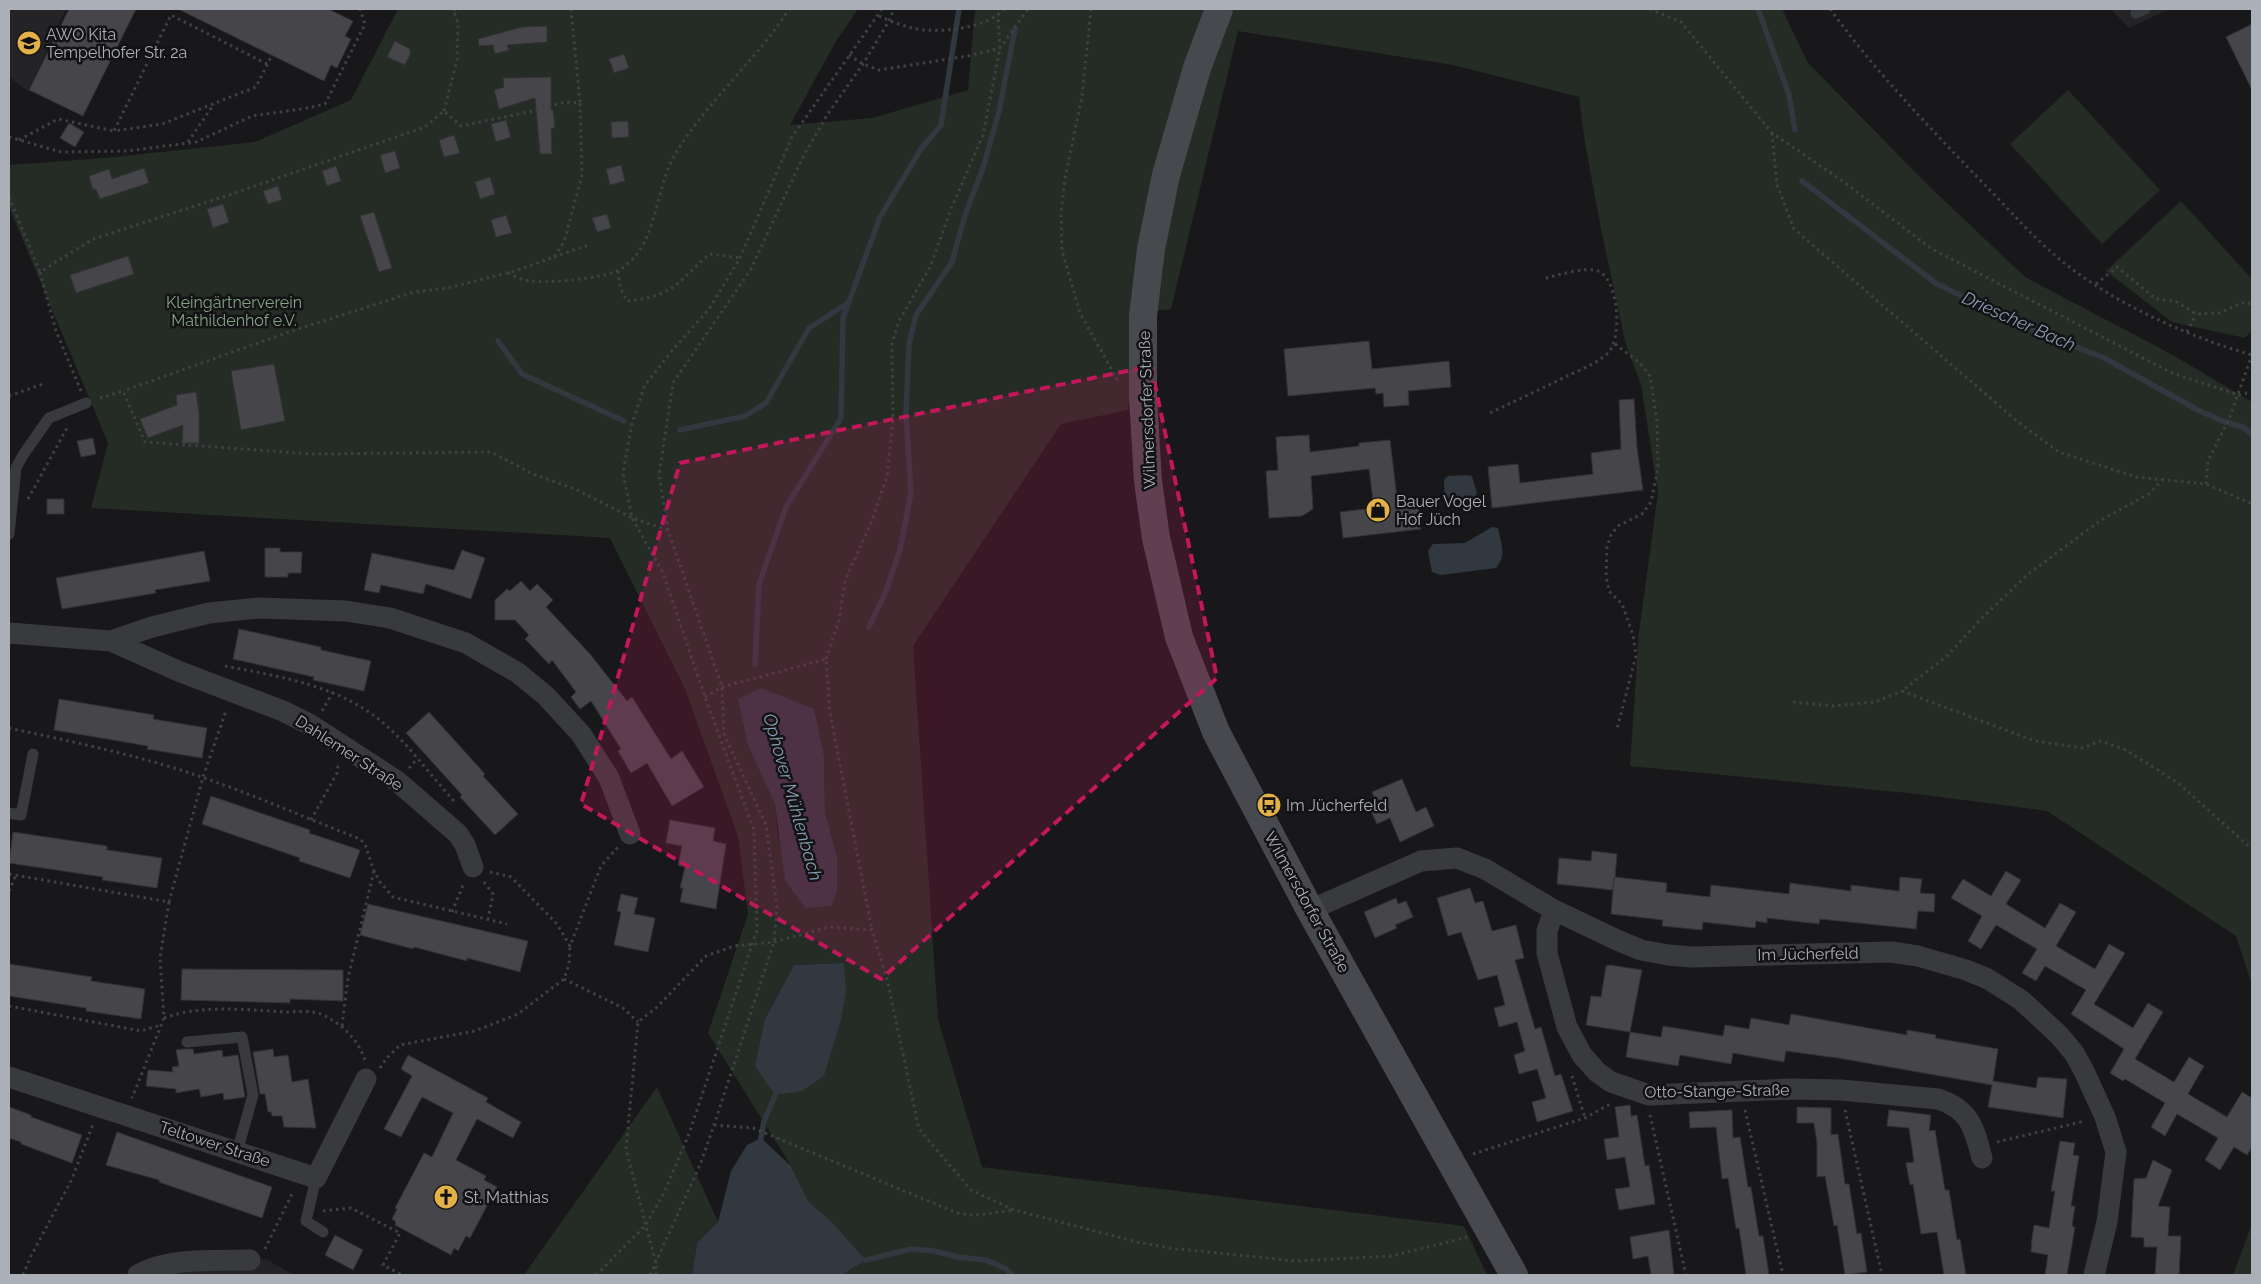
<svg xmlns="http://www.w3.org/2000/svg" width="2261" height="1284" viewBox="0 0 2261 1284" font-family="Raleway,sans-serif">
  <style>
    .built { fill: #242427 }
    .green { fill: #242c25; fill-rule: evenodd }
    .water { fill: #31383f }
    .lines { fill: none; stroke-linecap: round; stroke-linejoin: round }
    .stream { stroke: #31383f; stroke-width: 5.5 }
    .building { fill: #45454a; stroke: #323236 }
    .path { stroke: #3f4145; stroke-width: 3; stroke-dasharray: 2.5 4; stroke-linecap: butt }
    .lane { stroke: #393a3e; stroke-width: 11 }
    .street { stroke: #393a3e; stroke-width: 21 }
    .secondary { stroke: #48494e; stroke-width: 28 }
    .marked { fill: #c2185b; fill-opacity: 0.2; stroke: #c2185b; stroke-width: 4; stroke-dasharray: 10 6; stroke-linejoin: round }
    .labels { text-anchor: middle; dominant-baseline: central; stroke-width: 5; stroke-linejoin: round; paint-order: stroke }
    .poi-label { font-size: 16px; fill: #abafb8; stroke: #131315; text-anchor: start }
    .park-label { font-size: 16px; fill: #84a287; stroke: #131315 }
    .street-label { font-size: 16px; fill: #abafb8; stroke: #131315 }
    .water-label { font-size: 18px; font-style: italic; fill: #869bb0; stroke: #131315 }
  </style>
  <rect width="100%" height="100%" fill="#18181a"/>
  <!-- built -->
  <path class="built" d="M9 9H66L28 91 9 77Z
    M2111 9H2170L2129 28Z
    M266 1259 294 1275H167L181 1269Z"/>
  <!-- green -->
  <path class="green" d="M398 9H858L835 43 790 125 872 118 968 90 975 9H1782L1808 63 1931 188 2025 277 2171 354 2252 402V985L2236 936 2047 811 1918 794 1630 766 1639 632 1658 493 1641 384 1626 345 1602 234 1585 143 1579 97 1453 65 1238 31 1171 309 1137 313 1128 410 1061 424 913 646 938 1019 982 1167 1464 1226 1487 1275H842L866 1260 834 1224 808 1201 791 1166 708 1033 748 914 738 836 685 689 610 538 91 508 108 443 9 207V165L105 158 255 142 351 100ZM824 757 825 812 837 857 778 837 775 804ZM844 963 765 1019 794 965Z
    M2068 90 2160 190 2102 244 2010 144Z
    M2181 201 2252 279V330L2245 338 2172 322 2106 271Z
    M657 1087 718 1222 697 1243 692 1275H524Z
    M2252 1224V1275H2233Z"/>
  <!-- water -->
  <path class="water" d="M1467 475 1472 476 1477 493 1473 500 1445 501 1444 480 1448 476Z
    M1492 527 1498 528C1501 543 1507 555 1496 568L1441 575 1432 572 1428 551 1433 544 1465 543Z
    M761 688 814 709 824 757 825 812 837 857V892L831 906 805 908 785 880 775 804 748 745 738 699Z
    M844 963 846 992 841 1020 824 1076 802 1091 775 1095 755 1066 765 1019 794 965Z
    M761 1138 791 1166 808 1201 834 1224 866 1260 842 1275H692L697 1243 718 1222 731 1171 747 1145Z"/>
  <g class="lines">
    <!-- stream -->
    <path class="stream" d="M1758 9 1789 95 1795 130
      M1802 181 1937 284 2033 330 2104 358 2196 409 2222 421 2243 427 2252 434
      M498 341 522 374 624 421
      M680 430 745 416 766 403 809 328 848 303
      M869 627 886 591 900 550 911 493 906 413 909 344 916 315 952 262 965 215 983 168 999 112 1015 29
      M755 664 759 584 786 507 841 418 843 318 880 217 921 149 941 125 959 9
      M760 1144 764 1121 778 1089
      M866 1260 911 1249 934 1251 958 1257 986 1260 1006 1269 1012 1275"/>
  </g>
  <!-- building -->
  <path class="building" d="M69 9H136L83 116 29 90Z
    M178 9H328L353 21 345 36 351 39 337 68 331 65 324 81Z
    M2252 24V90L2226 37Z
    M547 26V42L507 45 509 50 495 54 493 45 479 46 478 39 522 27Z
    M395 41 410 49V55L405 65 387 57Z
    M624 54 629 68 614 73 609 59Z
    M551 77V110H553L555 128H551L552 154H540L535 98 499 109 494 90 504 87 503 78Z
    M506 120 511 137 496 142 491 124Z
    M628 121 629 137 612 138 611 122Z
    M69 123 84 132 75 147 60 138Z
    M454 135 460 153 444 157 439 140Z
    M395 151 400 168 385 173 380 155Z
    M621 165 625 181 610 185 606 169Z
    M336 166 341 181 327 186 322 171Z
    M144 168 149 183 100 199 96 189 93 190 89 176 109 169 112 179Z
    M490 177 495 194 480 199 475 182Z
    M278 186 282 200 268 204 263 191Z
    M223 204 229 222 213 228 207 209Z
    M374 212 392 268 379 272 360 216Z
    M607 214 611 228 597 232 592 218Z
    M506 215 512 233 496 237 491 220Z
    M128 256 134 274 76 293 70 275Z
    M1369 341 1372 369 1449 361 1451 387 1408 391 1409 405 1384 407 1383 393 1376 394 1375 388 1288 396 1284 349Z
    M274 364 285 421 241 430 231 371Z
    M196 392 199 413V443H182L183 425 148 438 140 419 177 405 176 395Z
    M1634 399 1637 448 1643 490 1492 508 1488 467 1518 464 1520 483 1593 474 1591 453 1621 449 1619 400Z
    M1309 435 1310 452 1359 446V443L1390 440 1398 506 1418 503 1421 529 1343 538 1340 512 1374 508 1369 469 1311 476 1313 509 1302 516 1269 518 1266 471 1278 470 1276 437Z
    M93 438 96 454 81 457 77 441Z
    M47 499H64V514H47Z
    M265 548H280V552H302L301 573H288V577H265Z
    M462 550 485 558 471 599 426 584 423 594 381 585 379 593 364 590 372 553 454 570Z
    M204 551 210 581 155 590 156 593 62 609 56 578Z
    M521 581 530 591 537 584 553 600 546 607 590 654 627 701 632 697 671 759 682 751 704 787 672 806 647 763 631 773 618 751 621 749 591 701 580 709 571 697 576 692 552 660 549 664 525 639 529 635 515 620H495V600L507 589 510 591Z
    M239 629 321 647V650L371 661 364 691 313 680 314 677 233 659Z
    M59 699 154 715 153 719 207 728 202 758 147 749 148 746 54 730Z
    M429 712 485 774 483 776 518 814 495 835 460 797 462 795 406 733Z
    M1402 779 1416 812 1426 807 1434 826 1400 842 1390 818 1377 824 1368 805 1376 802 1372 792Z
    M211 796 310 830 309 833 360 850 350 878 299 861 300 858 202 824Z
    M670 820 715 828 713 841 726 844 716 909 680 902 683 888H680L685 867 678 865 682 846 666 843Z
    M13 832 107 846V850L162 858 157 888 102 880 103 877 9 863Z
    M1592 851 1617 854 1615 877 1667 883 1666 892 1710 897 1711 885 1789 894 1790 883 1851 891V885L1899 891 1900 877 1922 879 1920 893 1935 894 1934 912 1918 911 1916 929 1820 919 1819 924 1767 918V923L1756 921 1755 928 1703 922 1702 930 1662 926 1663 920 1611 914 1614 878 1613 890 1557 884 1559 858 1591 861Z
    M2006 871 2021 880 2006 904 2045 928 2060 903 2076 912 2056 946 2095 969 2109 944 2125 953 2094 1004 2133 1028 2148 1003 2163 1012 2135 1059 2174 1082 2189 1057 2204 1066 2188 1094 2227 1117 2242 1092 2252 1098V1147L2247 1155 2234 1147 2220 1170 2205 1160 2218 1138 2177 1114 2165 1136 2151 1127 2165 1103 2125 1079 2123 1081 2110 1073 2124 1049 2071 1014 2086 990 2045 966 2036 981 2022 973 2037 949 1996 925 1981 949 1968 941 1982 916 1951 898 1963 879 1991 896Z
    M1470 888 1475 903 1483 901 1492 931 1516 925 1524 958 1515 960 1535 1029 1541 1027 1555 1076 1561 1074 1573 1111 1537 1122 1532 1102 1546 1098 1537 1069 1519 1074 1514 1055 1525 1051 1517 1022 1499 1027 1494 1008 1505 1005 1497 975 1478 980 1461 932 1448 936 1437 898Z
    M621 894 638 898 634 914 655 918 648 952 614 945 621 912 617 911Z
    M1396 898 1398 904 1406 901 1413 917 1395 925 1397 928 1375 938 1364 912Z
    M368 904 528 941 520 972 467 958V961L414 947 413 949 360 935Z
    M9 964 92 977 91 981 145 989 141 1019 86 1011V1008L9 996Z
    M1610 965 1642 970 1630 1032 1661 1037 1663 1026 1723 1036 1725 1025 1749 1029 1751 1018 1789 1025 1791 1014 1907 1035V1030L1936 1035 1935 1038 1998 1049 1993 1081 2036 1088 2038 1077 2067 1079 2063 1118 1988 1107 1992 1085 1838 1058 1786 1051 1784 1062 1733 1053 1731 1064 1680 1055 1678 1066 1626 1057 1630 1032 1586 1025 1591 996 1601 997 1606 966Z
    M182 969 343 970V1001L290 999V1003L181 1000Z
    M184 1049H193L194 1054 222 1050 223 1057 238 1055 245 1097 224 1100 223 1093 201 1097 199 1089 176 1093V1089L146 1086 148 1070 173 1072 172 1067 179 1066 176 1050Z
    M273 1049 274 1057 288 1055 292 1082 308 1079 316 1128 284 1127 282 1116H272L271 1112H268L265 1094H260L253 1052Z
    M408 1055 488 1098 486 1102 521 1122 513 1138 477 1119 456 1160 486 1176 484 1180 497 1187 470 1238 466 1236 458 1251 454 1248 451 1255 395 1225 396 1222 392 1219 397 1209 395 1208 424 1153 432 1157 453 1113 422 1097 401 1137 384 1129 412 1076 401 1069Z
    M1630 1105 1631 1116 1637 1115 1645 1166 1649 1165 1655 1204 1619 1210 1615 1189 1630 1187 1625 1157 1607 1160 1604 1139 1619 1137 1615 1107Z
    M9 1107 31 1115V1117L82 1135 72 1163 21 1144V1142L9 1138Z
    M1797 1107 1831 1108V1135L1838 1134 1845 1184H1849L1857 1234 1861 1233 1867 1272 1845 1275 1837 1225 1834 1226 1825 1176 1817 1177V1143L1814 1123H1797Z
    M1732 1110 1733 1138 1740 1137 1748 1187H1751L1759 1236H1763L1769 1275H1746L1739 1228 1736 1229 1728 1178 1722 1179 1716 1127 1690 1128 1689 1112Z
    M1889 1110 1931 1115 1929 1131 1935 1130 1945 1190H1949L1957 1240 1960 1239 1966 1275H1944L1937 1232 1921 1234 1913 1184 1910 1185 1906 1163 1914 1162 1909 1128 1887 1126Z
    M117 1132 272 1187 262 1218 159 1182V1180L106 1165Z
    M2060 1141 2075 1143 2073 1155 2079 1156 2071 1206H2075L2072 1226 2075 1227 2067 1275H2045L2048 1255 2031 1252 2032 1239 2034 1225 2049 1228 2055 1191H2051Z
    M2153 1160 2172 1170 2158 1206 2170 1207 2168 1236H2181L2179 1275H2155L2157 1247H2144V1238L2131 1237 2134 1179 2146 1178Z
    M1669 1230 1674 1275H1651L1648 1256 1633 1259 1630 1237Z
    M335 1235 363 1250 353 1270 325 1255Z"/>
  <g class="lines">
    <!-- path -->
    <path class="path" d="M571 9 580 103
      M1091 9 1082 97 1065 178 1061 215 1062 251 1080 313 1119 383
      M1650 9 1681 22 1772 133 1841 180 1932 249 2172 373 2239 395 2244 393 2252 394
      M1830 9C1876 72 1928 126 1982 182 2008 208 2034 239 2063 262 2115 304 2189 337 2252 355
      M453 10 461 9
      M879 16C889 21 901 25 912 28 938 34 986 29 1004 9
      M849 55 863 64 879 70 968 56 1000 48 1028 9
      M267 64 171 15 114 131 162 124 256 87 271 57
      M444 111 457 60 458 23 453 9
      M1772 133 1777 185 1794 229 2018 422 2059 452 2136 477 2206 484 2252 504
      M9 137 61 152 127 151 196 142 252 116 308 108 325 104 365 24 360 9
      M19 140 58 119 114 131
      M188 142 214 104
      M9 197 40 272
      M554 257 591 244
      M618 271 620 287 627 301C648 299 668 294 684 278 693 270 700 261 710 254L740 258
      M508 273C513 275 519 279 525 280 541 285 605 278 619 270 658 247 654 192 674 156 706 102 756 61 789 9
      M2096 284 2117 267 2156 299 2175 301 2196 314 2219 313 2244 302 2252 304
      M2187 332 2196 314
      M1615 344 1639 362 1650 376 1657 421 1658 468 1651 502 1642 514 1618 526 1611 535 1607 547 1606 576 1609 591 1622 604 1633 635 1636 656 1617 729
      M81 391 56 331 40 272 93 239 229 195 425 127 444 111 461 126 533 111 565 102 580 103 582 175 564 242 554 257 518 270 448 288 414 292 286 333 123 391
      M9 396 43 384
      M100 398 123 391 145 442 312 454 491 452 533 474 575 489 632 518 668 530
      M1490 413C1515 401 1539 390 1563 378 1577 371 1594 365 1607 354 1623 340 1619 279 1598 271 1586 266 1555 276 1542 279
      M2163 479 2149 494 2101 520 2027 575 1981 619 1948 655 1902 691 2035 741 2082 748 2101 741 2126 750 2178 783 2252 849
      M2206 484 2208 461 2229 419 2252 355
      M28 499 67 428
      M826 659 839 621 845 581 871 523 887 477 893 420 892 344 899 321 930 267 951 209 983 135 1000 48 998 16
      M225 666C282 677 343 686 388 727 412 749 432 777 454 801
      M705 697 722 687 826 659 830 713 872 930
      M1793 702 1832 706 1875 702 1902 691
      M322 711 333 692
      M9 728C73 742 143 756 204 778 257 796 308 819 360 839L365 844 374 871 380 882 393 897 507 924
      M409 768 417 759
      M311 820 337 773 338 765
      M490 872 511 877 557 924 570 946 601 866 618 847
      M9 874 169 902 160 958 164 1018 132 1098
      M484 882 493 894 488 919
      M9 891 16 875
      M169 902 203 777 226 711
      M452 912 464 883
      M564 979 623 1008 638 1022
      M9 1006 141 1031 161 1025
      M164 1018C204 1004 245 1010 287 1012 297 1012 312 1010 321 1014 341 1023 358 1039 365 1060
      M342 1026 348 978 374 871
      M380 1068 386 1059 400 1045 475 1031 518 1014 564 979 569 964 570 946
      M1572 1076 1585 1118
      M1745 1110 1783 1275
      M1845 1110 1882 1275
      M1650 1115 1686 1275
      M714 1125 753 1128 960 1214 979 1215 1014 1210
      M1997 1142 2085 1121
      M1473 1154 1585 1118 1612 1103
      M323 1211 351 1208 400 1233 383 1265 402 1275
      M265 1249 293 1192
      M23 1275 31 1256 72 1179 93 1124
      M596 1275 645 1226 664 1193 689 1134 757 930 754 830 705 697 663 573 632 518 623 473 632 423 645 385 671 352 709 309 740 258 792 137 882 9
      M650 1275 700 1165 714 1125 774 942 777 908 766 825 724 734 722 687 668 530 659 475 673 383 751 269 802 159 827 115 863 64 889 21 894 9
      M656 1275V1264L626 1149 638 1022 656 1008 706 956 734 946 774 942 829 927 872 930 887 979 919 1129 971 1190 1014 1210 1137 1242 1169 1248 1296 1261 1392 1256 1468 1237"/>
    <!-- lane -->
    <path class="lane" d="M2136 13 2145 9
      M9 534 16 468 23 455 49 418 86 403
      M9 813 21 815 33 754
      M187 1042 242 1037 253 1095 237 1152
      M316 1178 306 1221 323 1232"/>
    <!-- street -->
    <path class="street" d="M9 633 111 641 152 627 209 613 259 608 346 611 390 618 466 643 518 673 546 696 581 734 609 778 630 834
      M111 641 178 671 283 711 311 725 397 781 458 834 465 845 473 867
      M1310 910 1421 861 1457 858 1485 869 1554 910 1617 940 1641 950 1668 955 1692 957 1891 952 1918 956 1966 970 1988 979 2021 1000 2059 1035 2074 1053 2084 1071 2105 1117 2116 1152 2107 1222 2094 1275
      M1554 910 1547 931V953L1567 1027 1582 1055 1597 1072 1611 1082 1649 1095 1792 1089 1841 1090 1938 1099C1970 1109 1974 1128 1982 1158
      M9 1077 316 1178 366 1079
      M138 1275C167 1257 216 1261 250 1260"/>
    <!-- secondary -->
    <path class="secondary" d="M1219 9 1197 68 1166 175 1151 249 1143 316V398L1148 481 1156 538 1179 637 1216 732 1310 910 1514 1275"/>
  </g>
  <!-- marked area -->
  <path class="marked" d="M1151 366 1217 678 881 979 581 804 680 463Z"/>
  <!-- icons -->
  <defs>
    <symbol id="school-disc" viewBox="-11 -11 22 22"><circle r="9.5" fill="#e2b148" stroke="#131315"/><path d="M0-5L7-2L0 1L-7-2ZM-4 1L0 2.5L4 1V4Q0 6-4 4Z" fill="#111"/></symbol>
    <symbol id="shop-disc" viewBox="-11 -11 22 22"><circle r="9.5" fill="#e2b148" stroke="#131315"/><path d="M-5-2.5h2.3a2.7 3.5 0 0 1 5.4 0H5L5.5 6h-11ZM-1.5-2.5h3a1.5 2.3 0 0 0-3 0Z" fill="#111"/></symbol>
    <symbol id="bus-disc" viewBox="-11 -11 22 22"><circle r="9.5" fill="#e2b148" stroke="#131315"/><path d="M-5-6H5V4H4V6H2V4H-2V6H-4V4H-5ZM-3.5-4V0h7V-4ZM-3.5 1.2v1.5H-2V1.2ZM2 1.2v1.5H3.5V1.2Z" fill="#111"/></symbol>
    <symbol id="church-disc" viewBox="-11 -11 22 22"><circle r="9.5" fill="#e2b148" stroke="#131315"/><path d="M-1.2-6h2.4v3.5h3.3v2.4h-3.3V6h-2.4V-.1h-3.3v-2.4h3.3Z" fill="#111"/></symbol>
  </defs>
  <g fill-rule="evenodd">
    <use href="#school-disc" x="15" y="29" width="28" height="28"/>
    <use href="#shop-disc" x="1364" y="496" width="28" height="28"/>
    <use href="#bus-disc" x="1255" y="791" width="28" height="28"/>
    <use href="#church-disc" x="432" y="1183" width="28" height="28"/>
  </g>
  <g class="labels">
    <!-- poi labels -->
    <g class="poi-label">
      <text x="46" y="34">AWO Kita<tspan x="46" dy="18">Tempelhofer Str. 2a</tspan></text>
      <text x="1396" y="501">Bauer Vogel<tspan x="1396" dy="18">Hof Jüch</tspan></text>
      <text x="1286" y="805">Im Jücherfeld</text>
      <text x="464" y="1197">St. Matthias</text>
    </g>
    <!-- park labels -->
    <g class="park-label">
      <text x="234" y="302">Kleingärtnerverein<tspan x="234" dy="18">Mathildenhof e.V.</tspan></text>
    </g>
    <!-- street labels -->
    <g class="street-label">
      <text transform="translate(1147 410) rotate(-92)">Wilmersdorfer Straße</text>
      <text transform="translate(349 753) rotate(33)">Dahlemer Straße</text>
      <text transform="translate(1307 902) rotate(61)">Wilmersdorfer Straße</text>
      <text transform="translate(1808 954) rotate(-1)">Im Jücherfeld</text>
      <text transform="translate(1717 1091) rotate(-1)">Otto-Stange-Straße</text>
      <text transform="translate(215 1144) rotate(18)">Teltower Straße</text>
    </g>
    <!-- water labels -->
    <g class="water-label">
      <text transform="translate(2019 321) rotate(24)">Driescher Bach</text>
      <text transform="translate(793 797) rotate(74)">Ophover Mühlenbach</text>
    </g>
  </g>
  <!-- border -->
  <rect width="2261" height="1284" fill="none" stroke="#abafb8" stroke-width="20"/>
</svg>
